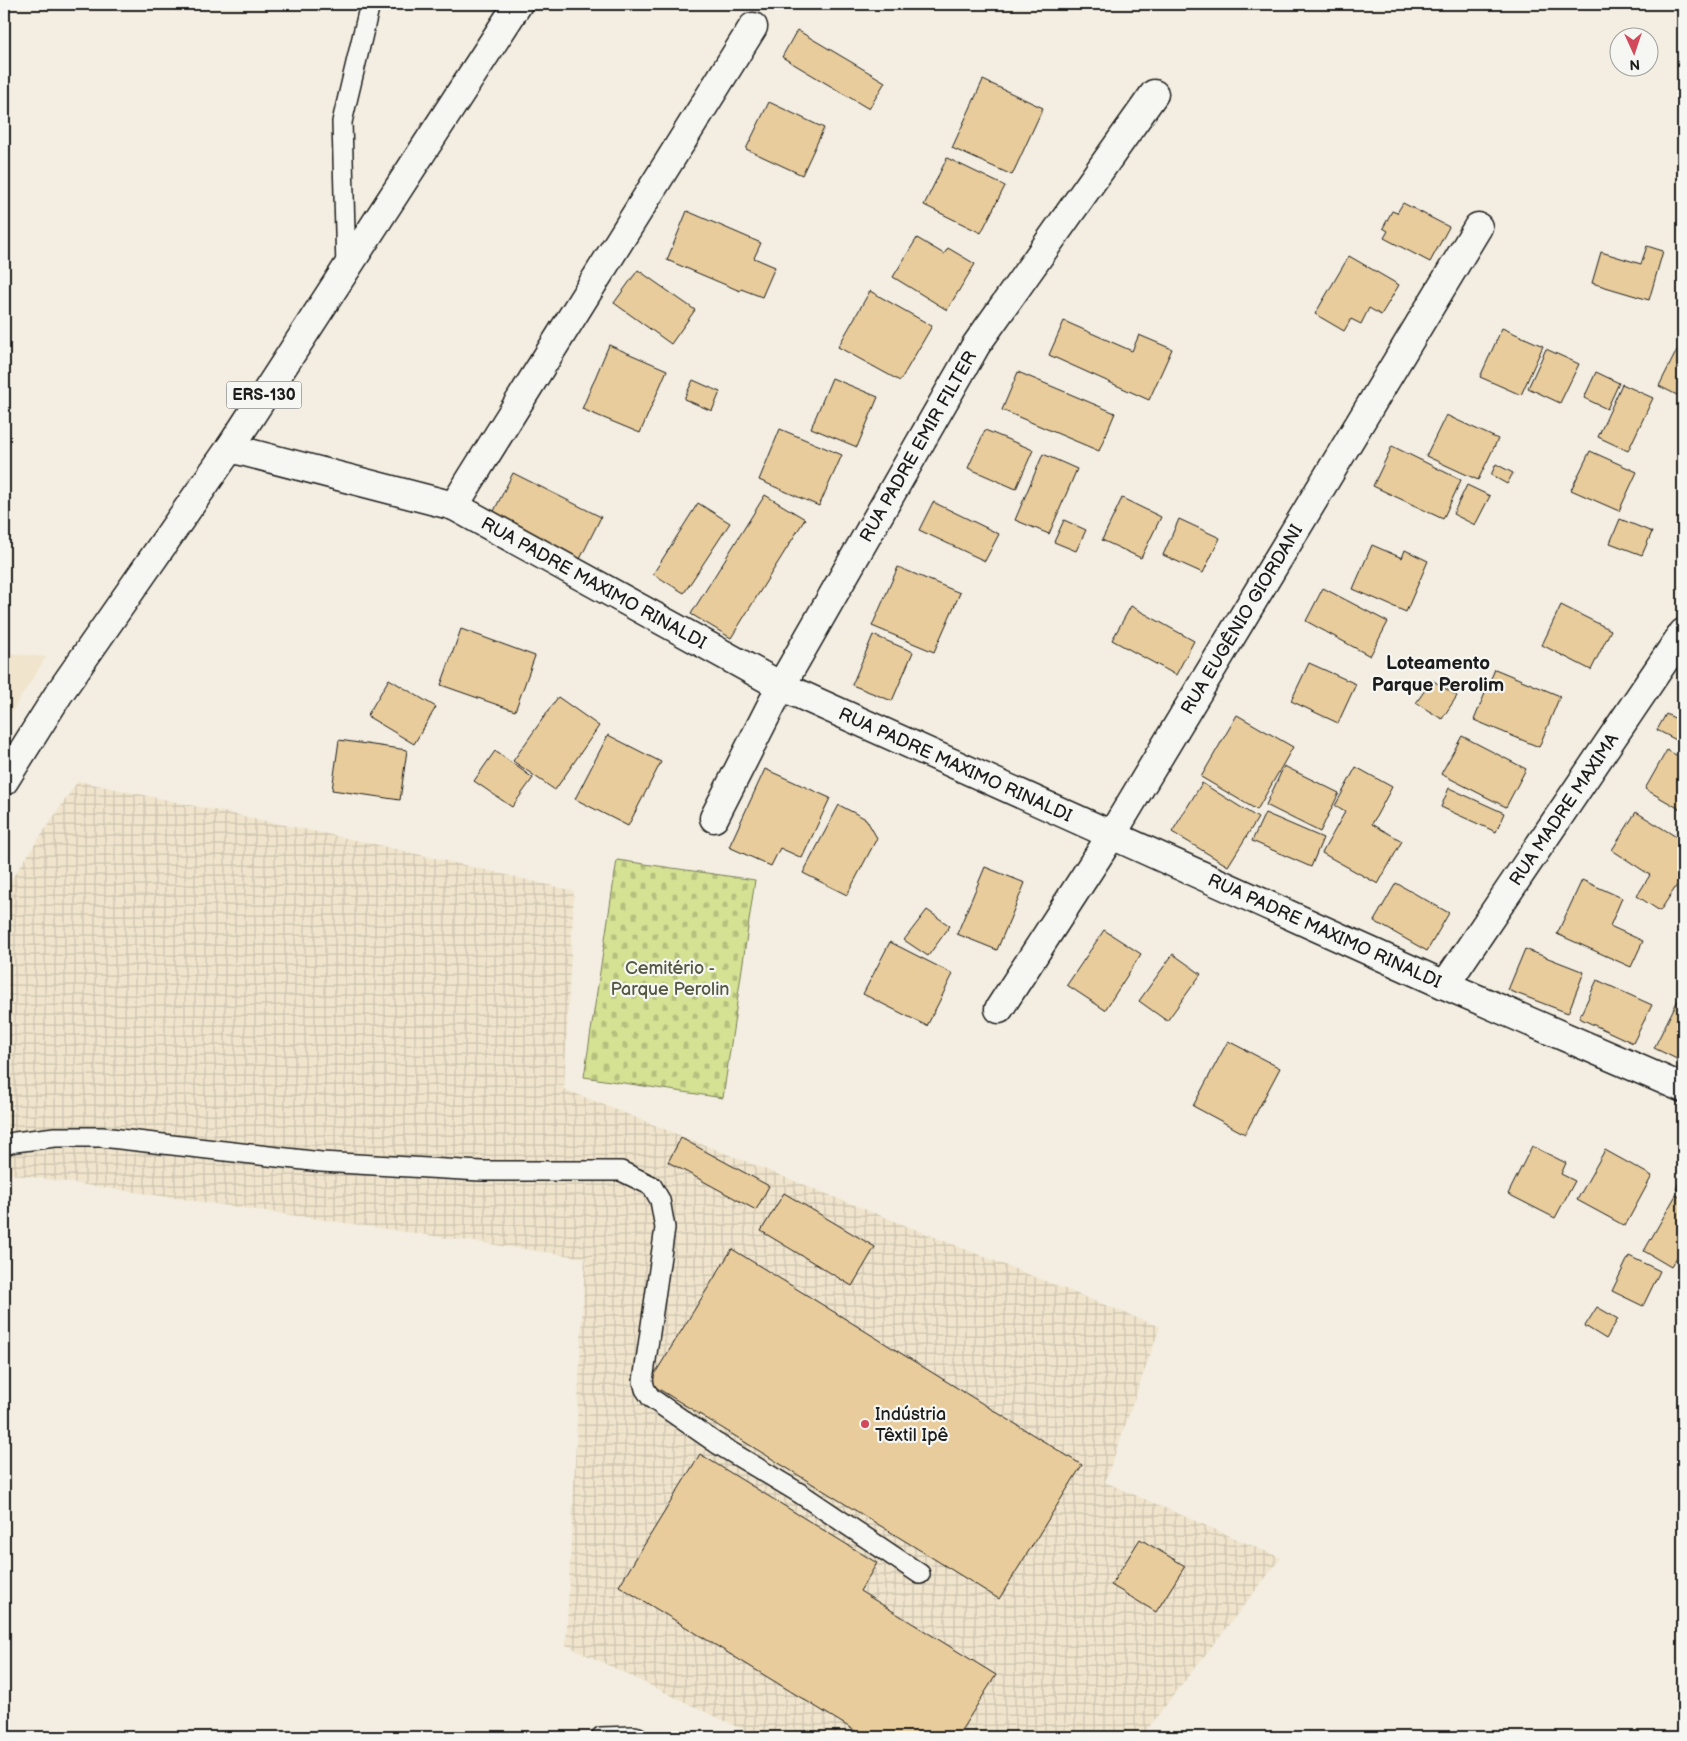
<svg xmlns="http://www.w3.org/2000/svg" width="1687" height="1741" viewBox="0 0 1687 1741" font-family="'Balsamiq Sans',sans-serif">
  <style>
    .built { fill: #f0e4cc }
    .industrial { fill: url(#industrial-grid) }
    .cemetery { fill: url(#cemetery-stones); stroke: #787e58 }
    .building { fill: #e8cc9c; stroke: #1c1c1c }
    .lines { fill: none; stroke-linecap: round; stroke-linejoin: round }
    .service-casing { stroke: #1c1c1c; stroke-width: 22 }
    .minor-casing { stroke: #1c1c1c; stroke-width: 31 }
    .primary-casing { stroke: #1c1c1c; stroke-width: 31 }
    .service { stroke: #f6f6f2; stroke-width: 19 }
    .minor { stroke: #f6f6f2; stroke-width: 28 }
    .primary { stroke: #f6f6f2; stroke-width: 28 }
    .poi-dot { fill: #d1495b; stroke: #f6f6f2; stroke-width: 2 }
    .labels { text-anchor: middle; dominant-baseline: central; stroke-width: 4.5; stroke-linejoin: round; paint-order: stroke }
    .shield { fill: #f6f6f2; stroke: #5d5d5c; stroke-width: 1 }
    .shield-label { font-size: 16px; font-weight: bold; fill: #1c1c1c }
    .street-label { font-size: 18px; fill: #1c1c1c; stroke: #f6f6f2 }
    .park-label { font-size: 18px; fill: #545740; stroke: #f6f6f2 }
    .poi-label { font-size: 18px; fill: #1c1c1c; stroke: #f6f6f2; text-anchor: start }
    .neighbourhood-label { font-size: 19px; font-weight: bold; fill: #1c1c1c; stroke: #f6f6f2 }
  </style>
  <defs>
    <pattern id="industrial-grid" width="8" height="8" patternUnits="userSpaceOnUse" patternTransform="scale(1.25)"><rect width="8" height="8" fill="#f0e4cc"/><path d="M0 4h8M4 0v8" fill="none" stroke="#cdc3af"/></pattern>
    <pattern id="cemetery-stones" width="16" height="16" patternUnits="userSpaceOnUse" patternTransform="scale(1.25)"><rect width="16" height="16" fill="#d5e193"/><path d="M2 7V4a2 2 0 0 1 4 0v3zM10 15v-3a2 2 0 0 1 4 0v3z" fill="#b6c07e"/></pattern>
  </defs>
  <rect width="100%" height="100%" fill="#f3eee1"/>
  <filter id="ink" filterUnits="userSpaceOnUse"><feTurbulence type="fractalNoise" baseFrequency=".02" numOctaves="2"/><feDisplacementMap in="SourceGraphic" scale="10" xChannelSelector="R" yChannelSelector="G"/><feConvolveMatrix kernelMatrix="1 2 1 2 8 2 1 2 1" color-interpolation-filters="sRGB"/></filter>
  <g filter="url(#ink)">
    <!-- built -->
    <path class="built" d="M4 653 46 657 4 724Z"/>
    <!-- industrial -->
    <path class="industrial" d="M78 781 374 844 574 891 564 1089 1160 1327 1105 1482 1281 1558 1141 1737H758L566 1645 585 1258 4 1173V890Z"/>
    <!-- cemetery -->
    <path class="cemetery" d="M617 860 755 880 723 1098 584 1077Z"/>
    <!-- building -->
    <path class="building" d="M797 30 885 82 869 109 782 57Z
      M983 80 1043 108 1012 175 952 148Z
      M769 102 824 128 802 175 746 149Z
      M947 158 1005 186 981 233 924 205Z
      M1403 203 1449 227 1430 262 1384 238 1388 231 1383 228 1392 211 1397 213Z
      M687 211 761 243 754 258 775 267 762 297 741 289 740 291 667 260Z
      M917 238 944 254 948 248 975 264 947 310 893 277Z
      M1647 246 1663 251 1649 300 1592 283 1601 252 1641 264Z
      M1349 256 1399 285 1381 315 1369 308 1361 324 1351 319 1344 331 1315 314Z
      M638 270 695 310 671 344 614 303Z
      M870 291 932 326 900 381 838 347Z
      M1064 321 1132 351 1139 335 1172 349 1149 400 1049 355Z
      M1502 328 1543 346 1521 395 1480 377Z
      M609 345 667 370 640 433 582 409Z
      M1679 346 1683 348V398L1659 386Z
      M1546 349 1579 364 1560 403 1528 388Z
      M1018 372 1115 413 1099 451 1002 410Z
      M1596 372 1619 383 1607 409 1584 398Z
      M832 378 878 397 857 447 811 428Z
      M693 380 720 392 712 411 684 399Z
      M1622 384 1653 398 1628 451 1598 437Z
      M1446 415 1498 439 1478 480 1426 456Z
      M780 429 842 455 819 506 759 480Z
      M985 430 1033 450 1016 489 968 468Z
      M1392 446 1461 480 1443 519 1373 486Z
      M1590 451 1637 472 1619 511 1571 490Z
      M1043 454 1077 469 1049 534 1015 520Z
      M1496 464 1513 473 1507 484 1491 475Z
      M513 473 601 517 580 559 492 515Z
      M1467 485 1490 496 1475 525 1453 514Z
      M765 495 805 519 731 638 691 614Z
      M1122 498 1161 517 1141 558 1102 540Z
      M933 502 999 534 985 561 919 530Z
      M698 503 730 523 684 593 653 574Z
      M1179 519 1220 538 1203 573 1163 555Z
      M1620 519 1652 532 1642 555 1610 543Z
      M1064 520 1086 530 1076 551 1054 542Z
      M1372 545 1402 558 1405 550 1428 561 1406 612 1353 589Z
      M898 567 960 593 934 652 872 626Z
      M1323 588 1388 622 1370 656 1306 621Z
      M1561 605 1611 630 1591 670 1542 645Z
      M1131 606 1194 641 1176 675 1112 640Z
      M461 629 535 656 515 711 441 685Z
      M873 635 913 652 892 701 852 685Z
      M1309 663 1356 684 1338 723 1291 701Z
      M1495 669 1560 696 1539 747 1474 720Z
      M389 679 436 707 414 744 367 716Z
      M1432 680 1457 696 1442 719 1416 703Z
      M558 697 599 726 555 790 513 761Z
      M1666 714 1683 722 1682 743 1657 730Z
      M1237 715 1293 747 1257 810 1201 777Z
      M608 735 661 762 628 826 575 799Z
      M1462 736 1526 769 1506 807 1441 774Z
      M339 740 407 750 400 800 332 790Z
      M1667 750 1683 759V811L1645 789Z
      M495 751 533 778 512 807 474 781Z
      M1284 766 1339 793 1320 832 1266 805Z
      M1356 767 1392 787 1372 824 1402 841 1378 884 1322 853 1345 812 1335 806Z
      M765 769 830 798 802 858 780 848 771 866 729 847Z
      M1202 783 1258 818 1228 866 1172 832Z
      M1449 788 1504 813 1496 832 1441 807Z
      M839 805 866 819 877 838 847 895 803 873Z
      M1636 812 1683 841V876L1660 911 1637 896 1650 875 1612 850Z
      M1265 813 1323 838 1311 867 1252 841Z
      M985 867 1025 883 997 950 957 934Z
      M1582 880 1622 898 1610 926 1643 941 1631 967 1557 934Z
      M1396 883 1449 913 1427 951 1374 921Z
      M927 910 950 926 928 956 904 940Z
      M1104 930 1141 954 1105 1010 1067 985Z
      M890 942 953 974 927 1026 863 994Z
      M1525 949 1584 972 1568 1013 1508 990Z
      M1173 954 1201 974 1167 1021 1139 1001Z
      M1597 980 1652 1005 1633 1043 1579 1018Z
      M1678 1000 1683 1002V1062L1654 1048Z
      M1228 1041 1280 1068 1245 1134 1193 1106Z
      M681 1138 769 1186 756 1210 668 1162Z
      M1532 1146 1566 1163 1561 1174 1575 1181 1555 1218 1508 1194Z
      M1605 1150 1652 1176 1625 1226 1577 1200Z
      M1683 1174V1192L1676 1189Z
      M784 1193 875 1247 852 1286 761 1231Z
      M1676 1195 1683 1199V1247L1671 1267 1644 1251Z
      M732 1249 1082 1465 999 1599 649 1383Z
      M1629 1256 1660 1271 1643 1306 1612 1291Z
      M1597 1307 1618 1319 1606 1339 1585 1326Z
      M700 1454 877 1563 860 1591 996 1675 957 1737H865L619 1586Z
      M1140 1539 1185 1566 1156 1612 1111 1585Z"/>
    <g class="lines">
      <defs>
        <path id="service" d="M346 268 342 122 370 4
          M4 1145 15 1142 55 1137H102L321 1162 481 1171H621L652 1186 660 1200 665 1228 643 1381 645 1389 651 1398 716 1443 801 1494 920 1574
          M601 1737 634 1736 638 1737"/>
        <g id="minor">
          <path id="s1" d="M230 448 454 506 781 686 1445 985 1683 1088"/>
          <path d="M454 506 753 27"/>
          <path id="s2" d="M714 818 781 686 976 345 1154 94"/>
          <path id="s3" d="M1445 985 1683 633"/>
          <path id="s4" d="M999 1009 1111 836 1478 227"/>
        </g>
        <path id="primary" d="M4 781 58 695 230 448 518 4"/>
      </defs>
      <!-- service casing -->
      <use href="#service" class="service-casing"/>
      <!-- minor casing -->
      <use href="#minor" class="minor-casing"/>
      <!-- primary casing -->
      <use href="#primary" class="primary-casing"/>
      <!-- service -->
      <use href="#service" class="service"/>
      <!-- minor -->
      <use href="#minor" class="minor"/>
      <!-- primary -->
      <use href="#primary" class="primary"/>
    </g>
  </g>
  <!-- markers -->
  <circle class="poi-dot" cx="865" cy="1424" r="5"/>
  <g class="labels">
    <!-- shield labels -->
    <rect class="shield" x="226.5" y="381.5" width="75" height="27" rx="4"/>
    <g class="shield-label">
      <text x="264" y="395">ERS-130</text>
    </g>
    <!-- street labels -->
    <g class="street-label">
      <text stroke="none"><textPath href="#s2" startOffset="424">RUA PADRE EMIR FILTER</textPath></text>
      <text stroke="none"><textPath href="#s1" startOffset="391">RUA PADRE MAXIMO RINALDI</textPath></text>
      <text stroke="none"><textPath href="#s4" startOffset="459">RUA EUGÊNIO GIORDANI</textPath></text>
      <text stroke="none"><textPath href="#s1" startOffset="796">RUA PADRE MAXIMO RINALDI</textPath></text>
      <text stroke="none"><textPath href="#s3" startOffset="212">RUA MADRE MAXIMA</textPath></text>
      <text stroke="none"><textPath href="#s1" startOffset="1201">RUA PADRE MAXIMO RINALDI</textPath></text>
    </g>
    <!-- park labels -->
    <g class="park-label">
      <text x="670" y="968">Cemitério -<tspan x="670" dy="21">Parque Perolin</tspan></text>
    </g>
    <!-- poi labels -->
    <g class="poi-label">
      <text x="875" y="1414">Indústria<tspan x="875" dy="21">Têxtil Ipê</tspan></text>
    </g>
    <!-- neighbourhood labels -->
    <g class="neighbourhood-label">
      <text x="1438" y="663">Loteamento<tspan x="1438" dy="22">Parque Perolim</tspan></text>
    </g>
  </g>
  <!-- margin -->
  <rect width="1687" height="1741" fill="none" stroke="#f6f6f2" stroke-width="20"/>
  <rect x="10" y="10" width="1667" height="1721" fill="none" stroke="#1c1c1c" stroke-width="2" filter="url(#ink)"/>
  <!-- north arrow -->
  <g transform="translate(1634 52) rotate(177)"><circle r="24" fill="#f6f6f2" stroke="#9f9f9c"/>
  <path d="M0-4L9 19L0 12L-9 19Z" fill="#d1495b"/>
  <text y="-8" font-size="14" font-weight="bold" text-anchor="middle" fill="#1c1c1c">N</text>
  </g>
</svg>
